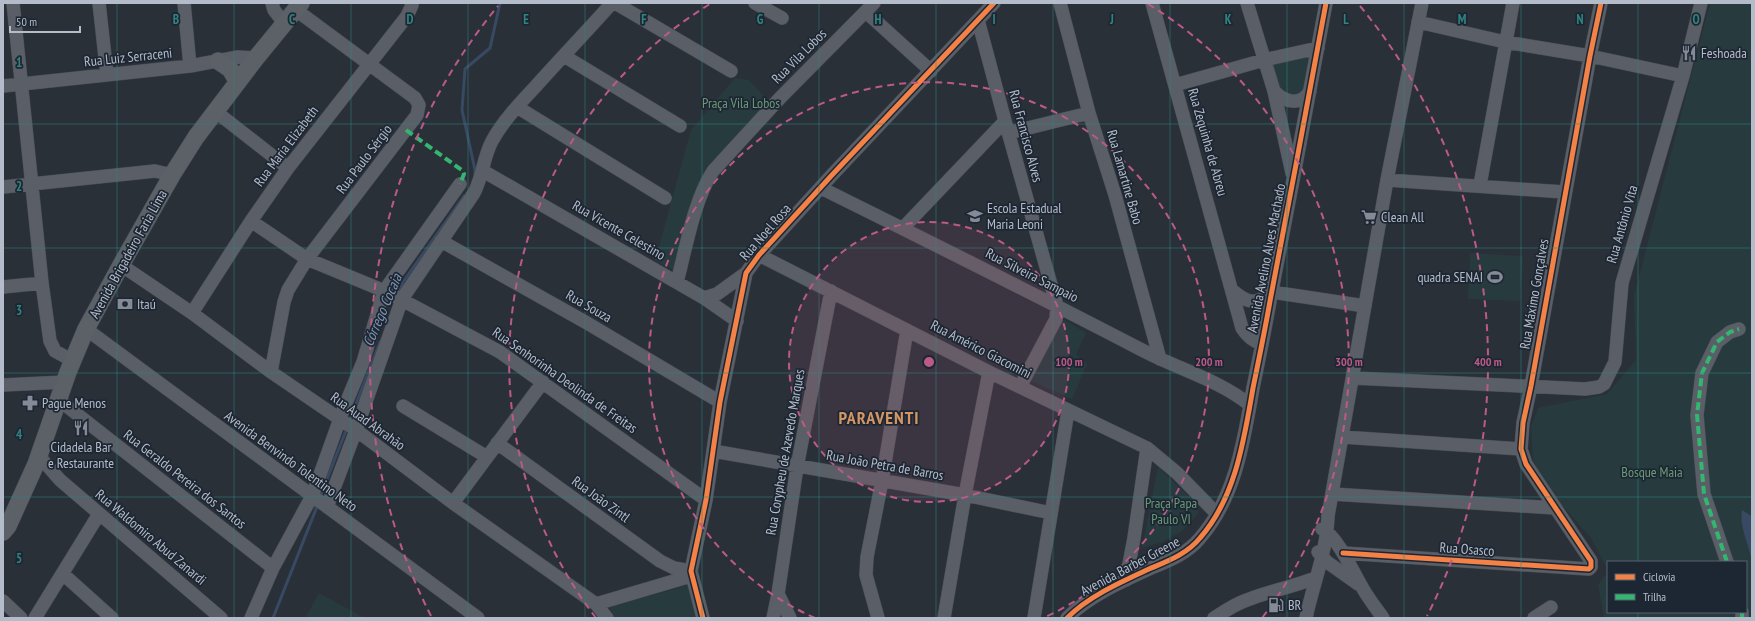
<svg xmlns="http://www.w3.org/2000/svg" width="1755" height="621" viewBox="0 0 1755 621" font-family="'PT Sans Narrow',sans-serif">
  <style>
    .green { fill: #273a3e }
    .water { fill: #384963 }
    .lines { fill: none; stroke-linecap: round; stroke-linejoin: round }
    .stream { stroke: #384963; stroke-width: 3 }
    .minor-casing { stroke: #484c53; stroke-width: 14 }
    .major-casing { stroke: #484c55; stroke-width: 18 }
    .minor { stroke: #5a5e66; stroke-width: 13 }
    .major { stroke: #5c6168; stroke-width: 17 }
    .quiet { stroke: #33b770; stroke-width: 4; stroke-dasharray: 8 4; stroke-linecap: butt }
    .cycleway-casing { stroke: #1d2633; stroke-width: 8 }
    .cycleway { stroke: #f48246; stroke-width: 5 }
    .grid { fill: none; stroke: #308480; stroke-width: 1; stroke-opacity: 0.55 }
    .ring { fill: none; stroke: #bc5a87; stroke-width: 2; stroke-dasharray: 7 5 }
    .labels { text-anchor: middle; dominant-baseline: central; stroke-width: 3.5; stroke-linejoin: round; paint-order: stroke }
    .poi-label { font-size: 14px; fill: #b4bcc9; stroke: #1d2633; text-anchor: start }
    .street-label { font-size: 14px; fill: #b4bcc9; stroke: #1d2633 }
    .park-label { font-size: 14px; fill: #6b9a76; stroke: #1d2633 }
    .water-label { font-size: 15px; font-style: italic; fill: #7c92b1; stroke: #1d2633 }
    .district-label { font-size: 18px; font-weight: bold; letter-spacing: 1px; fill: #d59563; stroke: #1d2633 }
    .grid-label { font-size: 13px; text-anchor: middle; font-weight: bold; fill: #308480; stroke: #1d2633; stroke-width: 3.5; stroke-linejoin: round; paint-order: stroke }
    .centre { fill: #bc5a87; stroke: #1d2633; stroke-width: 2 }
    .ring-label { font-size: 12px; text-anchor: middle; font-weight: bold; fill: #bc5a87; stroke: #1d2633; stroke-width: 3.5; stroke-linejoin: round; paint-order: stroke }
  </style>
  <rect width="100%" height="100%" fill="#2a3038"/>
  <!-- green -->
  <path class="green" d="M1710 3H1752V618H1604L1598 585 1608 571V612H1746V562H1608V570L1591 538 1552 494 1533 461 1531 426 1538 408 1607 394 1636 360 1634 296Z
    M1313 50 1307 89 1296 97 1281 95 1266 59Z
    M735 78 749 80 770 103 706 167 676 271 655 261 691 130Z
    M1470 253 1523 256 1520 301 1468 299Z
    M1060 317 1086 333 1076 354 1087 364 1072 399 1029 380Z
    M1158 467 1198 505V514L1181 532 1162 542 1142 548Z
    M692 584 701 618H614L610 607Z
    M319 593 365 618H305Z"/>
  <!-- water -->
  <path class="water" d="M1742 510 1750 515 1752 518V565C1751 546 1739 530 1742 510Z"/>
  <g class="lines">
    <!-- stream -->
    <path class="stream" d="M475 175V170L462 110 465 69 490 48 500 3
      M398 293 403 282 464 196
      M349 422 380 342
      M320 497 347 428
      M273 618 318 504"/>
    <defs>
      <path id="minor" d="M13 3 42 283 50 341 55 351 73 361
        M99 3 107 75
        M184 3 190 66
        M272 3 274 10 284 23
        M615 3 731 71
        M755 3 782 18
        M1060 3 1089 113 1115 195 1160 359
        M1152 3 1242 328C1247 336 1252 341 1262 344
        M1247 3 1274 91 1292 173
        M866 12 931 71
        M978 20 1005 121 1057 306 1056 319 1020 387
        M1418 22 1505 42 1590 56 1683 76
        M564 56 680 126
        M1175 85 1264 60 1318 48
        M3 86 190 66 238 57 256 58
        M1274 91C1285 103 1301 106 1310 91
        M517 107 665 198
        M215 111 288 168
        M1008 133 1089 113
        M483 171 704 298 737 321
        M1387 180 1564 192
        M1480 185 1513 3
        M3 187 155 171 172 175
        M821 188C928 241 1036 295 1142 350 1178 369 1219 380 1250 405
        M251 221 307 259 387 292 500 352 706 500
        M903 228 1005 121
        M441 241 587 323 720 402
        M759 255 989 372 1147 448 1177 473 1217 514
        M121 265 192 313 271 372 356 430 453 503 596 604 607 618
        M677 282C686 248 694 200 713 171L780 98 874 3
        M3 287 42 283
        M1233 291C1249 304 1255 305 1272 292
        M1272 292 1365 306
        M704 298 717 294 746 273
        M192 313 251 221 288 168 407 16 412 5 411 3
        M86 329 478 618
        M271 372 284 302 288 290 307 259 417 115 419 105 415 98 296 10
        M1353 378 1585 389 1599 387 1604 384 1615 362 1622 283 1683 76 1701 3
        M3 385 65 382
        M59 400 273 568
        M403 406 487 457
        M1342 437 1521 449
        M497 443 660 561 674 568 691 571
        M713 451 965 495 1051 513
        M39 456 60 480 221 618
        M1332 494 1555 508
        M453 503 543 382
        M327 507 356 430 402 299 474 193C483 176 483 158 492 141 503 121 520 103 536 86 561 58 587 31 612 3
        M1322 529C1337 535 1354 574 1362 587 1368 598 1376 608 1383 618
        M1318 552 1327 562 1358 584
        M1343 553 1589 569 1591 567V561L1526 464 1521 449 1523 423 1531 386 1590 56 1601 3
        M1727 562 1704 494 1697 415 1702 373 1717 342 1730 332 1739 329
        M63 574 112 618
        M1126 580 1134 538 1147 448
        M778 594 790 618
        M3 601 21 618
        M596 604 691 576
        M1742 612V618
        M35 618 99 514
        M251 618 273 568 312 496 318 480 342 413 363 362 384 291 460 184
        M703 618 691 571 706 500 720 402 746 273 759 255 832 175 994 3
        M773 618 778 594 797 467 831 291
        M878 618 866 575 867 557 882 481 907 330
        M944 618 965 495 989 372
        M1034 618 1068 411
        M1067 618C1089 596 1121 582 1149 569 1168 561 1187 554 1200 538 1236 497 1244 439 1253 388 1259 359 1265 330 1270 301 1289 202 1308 102 1326 3
        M1214 618C1225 611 1235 604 1247 600 1269 591 1293 587 1315 578
        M1306 618C1313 584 1327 551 1328 516L1387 180 1422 3
        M1534 618 1551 607"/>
      <path id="major" d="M218 61 230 69 238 82
        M3 532 8 526 36 464 68 372 86 329 121 265 172 175 196 137 256 58 301 3"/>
    </defs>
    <!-- minor casing -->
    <use href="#minor" class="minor-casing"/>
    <!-- major casing -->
    <use href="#major" class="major-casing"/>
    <!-- minor -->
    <use href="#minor" class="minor"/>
    <!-- major -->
    <use href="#major" class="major"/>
    <!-- quiet -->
    <path class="quiet" d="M406 130 463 171 464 174 460 184
      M1727 562 1704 494 1697 415 1702 373 1717 342 1730 332 1739 329
      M1742 612V618"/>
    <defs>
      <path id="cycleway" d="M1343 553 1589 569 1591 567V561L1526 464 1521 449 1523 423 1531 386 1590 56 1601 3
        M703 618 691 571 706 500 720 402 746 273 759 255 832 175 994 3
        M1067 618C1089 596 1121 582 1149 569 1168 561 1187 554 1200 538 1236 497 1244 439 1253 388 1259 359 1265 330 1270 301 1289 202 1308 102 1326 3"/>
    </defs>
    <!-- cycleway casing -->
    <use href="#cycleway" class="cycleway-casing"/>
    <!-- cycleway -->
    <use href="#cycleway" class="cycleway"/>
  </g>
  <!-- grid -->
  <path class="grid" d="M117 3V618M234 3V618M351 3V618M468 3V618M585 3V618M702 3V618M819 3V618M936 3V618M1053 3V618M1170 3V618M1287 3V618M1404 3V618M1521 3V618M1638 3V562M3 124H1752M3 248H1752M3 373H1752M3 497H1752M1638 612V618"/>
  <!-- distance rings -->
  <circle cx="929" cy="362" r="140" fill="#bc5a87" fill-opacity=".12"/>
  <g class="ring">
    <circle cx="929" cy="362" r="140"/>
    <path d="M815 618A280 280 0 1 1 1043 618"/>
    <path d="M596 618A420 420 0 0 1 710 4M1148 4A420 420 0 0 1 1262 618"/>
    <path d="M431 616A559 559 0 0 1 498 6M1360 6A559 559 0 0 1 1427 616"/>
  </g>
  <!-- icons -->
  <defs>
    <symbol id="restaurant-bare" viewBox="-9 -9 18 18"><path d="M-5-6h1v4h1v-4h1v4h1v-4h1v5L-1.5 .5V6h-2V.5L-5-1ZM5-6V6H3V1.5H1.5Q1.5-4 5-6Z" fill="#848b96" stroke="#1d2633" stroke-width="2.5" paint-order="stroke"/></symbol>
    <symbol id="school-bare" viewBox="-9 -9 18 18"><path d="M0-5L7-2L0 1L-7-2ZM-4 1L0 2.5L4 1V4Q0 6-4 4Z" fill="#848b96" stroke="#1d2633" stroke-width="2.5" paint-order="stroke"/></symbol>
    <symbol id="supermarket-bare" viewBox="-9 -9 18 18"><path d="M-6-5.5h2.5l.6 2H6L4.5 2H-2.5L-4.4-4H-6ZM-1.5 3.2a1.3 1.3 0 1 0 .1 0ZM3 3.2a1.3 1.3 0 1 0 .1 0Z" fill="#848b96" stroke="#1d2633" stroke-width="2.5" paint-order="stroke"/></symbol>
    <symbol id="stadium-bare" viewBox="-9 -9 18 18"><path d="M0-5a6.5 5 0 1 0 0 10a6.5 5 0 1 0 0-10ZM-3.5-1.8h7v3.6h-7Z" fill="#848b96" stroke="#1d2633" stroke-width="2.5" paint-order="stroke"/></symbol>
    <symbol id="bank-bare" viewBox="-9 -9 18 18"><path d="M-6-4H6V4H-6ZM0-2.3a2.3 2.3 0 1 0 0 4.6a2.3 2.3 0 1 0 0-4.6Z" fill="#848b96" stroke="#1d2633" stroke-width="2.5" paint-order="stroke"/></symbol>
    <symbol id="pharmacy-bare" viewBox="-9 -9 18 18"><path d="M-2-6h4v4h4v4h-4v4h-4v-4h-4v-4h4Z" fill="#848b96" stroke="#1d2633" stroke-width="2.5" paint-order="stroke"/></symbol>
    <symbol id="fuel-bare" viewBox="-9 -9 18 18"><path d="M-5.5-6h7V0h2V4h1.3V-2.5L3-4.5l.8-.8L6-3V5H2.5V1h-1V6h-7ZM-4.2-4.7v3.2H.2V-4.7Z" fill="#848b96" stroke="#1d2633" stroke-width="2.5" paint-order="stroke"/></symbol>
  </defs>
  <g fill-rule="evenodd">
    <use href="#restaurant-bare" x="1678" y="42" width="22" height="22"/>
    <use href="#school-bare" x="964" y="205" width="22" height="22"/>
    <use href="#supermarket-bare" x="1358" y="206" width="22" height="22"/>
    <use href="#stadium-bare" x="1484" y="266" width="22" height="22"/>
    <use href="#bank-bare" x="114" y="293" width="22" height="22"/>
    <use href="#pharmacy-bare" x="19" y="392" width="22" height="22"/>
    <use href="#restaurant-bare" x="70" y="417" width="22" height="22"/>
    <use href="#fuel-bare" x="1265" y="594" width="22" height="22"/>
  </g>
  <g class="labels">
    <!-- poi labels -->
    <g class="poi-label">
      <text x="1701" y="53">Feshoada</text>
      <text x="987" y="208">Escola Estadual<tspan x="987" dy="16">Maria Leoni</tspan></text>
      <text x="1381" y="217">Clean All</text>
      <text x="1483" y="277" text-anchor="end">quadra SENAI</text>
      <text x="137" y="304">Itaú</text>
      <text x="42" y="403">Pague Menos</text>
      <text x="81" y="447" text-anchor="middle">Cidadela Bar<tspan x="81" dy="16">e Restaurante</tspan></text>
      <text x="1288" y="605">BR</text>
    </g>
    <!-- street labels -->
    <g class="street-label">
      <text transform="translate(799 56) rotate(-45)">Rua Vila Lobos</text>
      <text transform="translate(128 57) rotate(-6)">Rua Luiz Serraceni</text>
      <text transform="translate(1026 136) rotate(75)">Rua Francisco Alves</text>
      <text transform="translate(1208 142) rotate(74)">Rua Zequinha de Abreu</text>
      <text transform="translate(286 146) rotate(-53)">Rua Maria Elizabeth</text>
      <text transform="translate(364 159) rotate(-53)">Rua Paulo Sérgio</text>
      <text transform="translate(1125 177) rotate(74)">Rua Lamartine Babo</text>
      <text transform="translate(1622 224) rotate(-74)">Rua Antônio Vita</text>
      <text transform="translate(619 230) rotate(30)">Rua Vicente Celestino</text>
      <text transform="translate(765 232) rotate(-49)">Rua Noel Rosa</text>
      <text transform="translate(128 254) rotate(-61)">Avenida Brigadeiro Faria Lima</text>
      <text transform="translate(1266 258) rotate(-79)">Avenida Avelino Alves Machado</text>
      <text transform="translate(1032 275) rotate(27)">Rua Silveira Sampaio</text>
      <text transform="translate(1534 294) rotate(-80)">Rua Máximo Gonçalves</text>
      <text transform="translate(589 306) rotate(30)">Rua Souza</text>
      <text transform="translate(981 349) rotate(27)">Rua Américo Giacomini</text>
      <text transform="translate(565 380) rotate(35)">Rua Senhorinha Deolinda de Freitas</text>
      <text transform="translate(368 421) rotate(36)">Rua Auad Abrahão</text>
      <text transform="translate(785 452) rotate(-80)">Rua Corypheu de Azevedo Marques</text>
      <text transform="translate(291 461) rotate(36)">Avenida Benvindo Tolentino Neto</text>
      <text transform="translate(885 465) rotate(10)">Rua João Petra de Barros</text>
      <text transform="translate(185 479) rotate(38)">Rua Geraldo Pereira dos Santos</text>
      <text transform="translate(601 499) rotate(36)">Rua João Zintl</text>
      <text transform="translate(151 537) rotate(40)">Rua Waldomiro Abud Zanardi</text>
      <text transform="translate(1467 549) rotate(4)">Rua Osasco</text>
      <text transform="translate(1130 566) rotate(-28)">Avenida Barber Greene</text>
    </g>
    <!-- park labels -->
    <g class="park-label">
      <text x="741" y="103">Praça Vila Lobos</text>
      <text x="1652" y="472">Bosque Maia</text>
      <text x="1171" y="503">Praça Papa<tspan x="1171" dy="16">Paulo VI</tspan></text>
    </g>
    <!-- water labels -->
    <g class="water-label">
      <text transform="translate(382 310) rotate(-67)">Córrego Cocaia</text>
    </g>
    <!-- district labels -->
    <g class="district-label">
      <text x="879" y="417">PARAVENTI</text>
    </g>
  </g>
  <g class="grid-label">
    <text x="176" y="24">B</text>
    <text x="292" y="24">C</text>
    <text x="410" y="24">D</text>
    <text x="526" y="24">E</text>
    <text x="644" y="24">F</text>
    <text x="760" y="24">G</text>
    <text x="878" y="24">H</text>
    <text x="994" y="24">I</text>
    <text x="1112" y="24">J</text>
    <text x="1228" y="24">K</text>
    <text x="1346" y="24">L</text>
    <text x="1462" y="24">M</text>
    <text x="1580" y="24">N</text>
    <text x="1696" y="24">O</text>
    <text x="19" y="67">1</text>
    <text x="19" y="191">2</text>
    <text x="19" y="315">3</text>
    <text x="19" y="439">4</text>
    <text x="19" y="563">5</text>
  </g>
  <circle cx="929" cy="362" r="6" class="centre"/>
  <g class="ring-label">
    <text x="1069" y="366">100 m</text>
    <text x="1209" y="366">200 m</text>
    <text x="1349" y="366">300 m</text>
    <text x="1488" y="366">400 m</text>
  </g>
  <!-- border -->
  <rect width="1755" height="621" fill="none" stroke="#b4bcc9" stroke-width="8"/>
  <!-- legend -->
  <rect x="1607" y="561" width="140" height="52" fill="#1d2633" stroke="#59626f"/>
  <rect x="1615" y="574" width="20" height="6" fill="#f48246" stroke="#59626f"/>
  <text x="1643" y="581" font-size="12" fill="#b4bcc9">Ciclovia</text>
  <rect x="1615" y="594" width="20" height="6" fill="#33b770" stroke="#59626f"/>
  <text x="1643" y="601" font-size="12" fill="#b4bcc9">Trilha</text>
  <!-- scale -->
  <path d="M10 26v6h70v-6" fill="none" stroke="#b4bcc9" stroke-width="2"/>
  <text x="16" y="26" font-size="12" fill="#b4bcc9" stroke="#1d2633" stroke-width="3" paint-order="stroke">50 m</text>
</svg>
